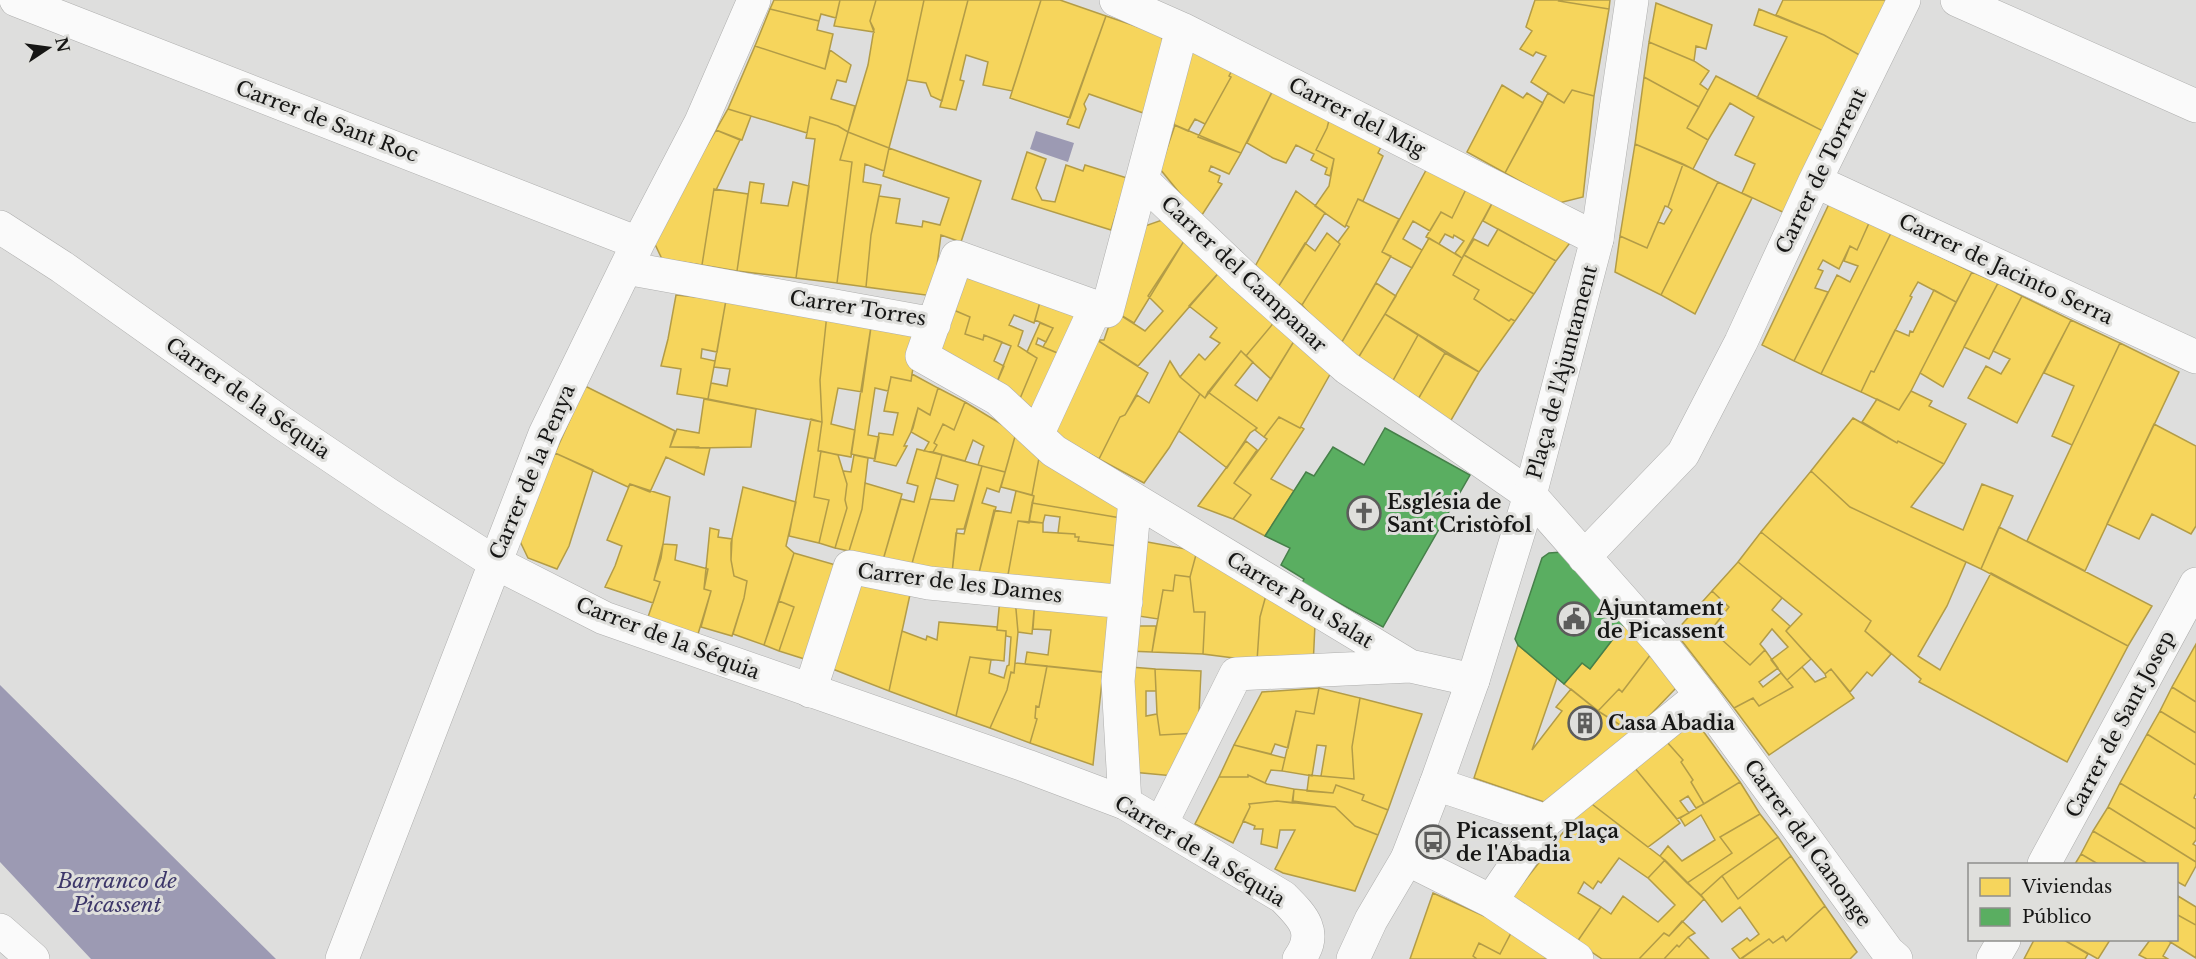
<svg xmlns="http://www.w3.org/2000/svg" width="2196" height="959" viewBox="0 0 2196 959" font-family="'Libre Baskerville',serif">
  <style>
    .water { fill: #9c9ab3 }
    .homes { fill: #f6d55c; stroke: #b39c47; stroke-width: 1.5 }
    .public { fill: #5aae61; stroke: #46804a; stroke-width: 1.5 }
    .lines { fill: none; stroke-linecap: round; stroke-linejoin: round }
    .street-casing { stroke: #aeaead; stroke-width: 34 }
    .secondary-casing { stroke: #aeaead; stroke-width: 34 }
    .street { stroke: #fafafa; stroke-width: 33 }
    .secondary { stroke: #fafafa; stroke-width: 33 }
    .labels { text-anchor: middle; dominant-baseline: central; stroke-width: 6; stroke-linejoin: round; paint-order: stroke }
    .street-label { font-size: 20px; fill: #161615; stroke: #dfdfdc }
    .poi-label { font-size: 20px; font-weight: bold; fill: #161615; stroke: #dfdfdc; text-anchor: start }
    .water-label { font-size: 21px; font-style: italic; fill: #3d3769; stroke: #dfdfdc }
  </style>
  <rect width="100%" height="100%" fill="#dededd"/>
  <!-- water -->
  <path class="water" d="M1036 131 1074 143 1068 162 1030 149Z
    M0 685 276 959H91L0 862Z"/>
  <!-- homes -->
  <path class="homes" d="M774 0H840L836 18 821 14 819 21 770 9Z
    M840 0H876L870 21 874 32 834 26Z
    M876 0H924L907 80 889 148 848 132 868 65 874 29 870 21Z
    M924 0H968L942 101 931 96 926 83 907 80Z
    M968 0H1041L1012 91 983 85 988 62 966 55 960 80 964 81 956 110 940 107Z
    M1041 0H1060L1106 16 1070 118 1010 98Z
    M1535 0H1560L1559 1 1609 9 1594 96 1572 90 1564 103 1531 82 1546 56 1536 52 1533 56 1520 49 1532 31 1526 27Z
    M1560 0H1610L1609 9 1559 1Z
    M1783 0H1890L1863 57 1824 35 1776 15Z
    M1656 3 1712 25 1706 49 1696 46 1694 61 1649 42Z
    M770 9 819 21 817 30 833 34 825 69 755 46Z
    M1759 9 1824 35 1863 57 1827 133 1757 98 1787 37 1754 25Z
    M1106 16 1159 34 1166 44 1146 114 1089 94 1084 104 1086 109 1079 128 1067 124Z
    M1649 42 1694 61 1709 71 1700 84 1708 90 1699 107 1644 77Z
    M755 46 825 69 830 50 851 65 846 82 837 80 831 99 855 106 848 132 838 126 810 117 807 133 728 109Z
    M1193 48 1237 61 1229 76 1231 77 1205 124 1195 119 1188 131 1174 125V107Z
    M1237 61 1277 82 1241 153 1198 137 1231 77 1229 76Z
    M1716 76 1827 133 1787 214 1742 193 1755 164 1735 155 1754 117 1730 103 1708 140 1687 128Z
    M1644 77 1699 107 1687 128 1708 140 1693 169 1635 144Z
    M1277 82 1332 109 1327 128 1316 150 1334 159 1330 176 1325 174 1327 168 1311 160 1314 154 1296 145 1286 163 1273 158 1247 143Z
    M1502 85 1523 98 1527 93 1543 103 1505 173 1467 152Z
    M1572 90 1594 96 1583 197 1559 203 1505 173 1548 93 1564 103Z
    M728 109 751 116 742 140 716 130Z
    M1332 109 1385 139 1378 153 1383 156 1363 201 1358 199 1345 227 1315 206 1329 186 1334 159 1316 150 1327 128Z
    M810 117 838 126 848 132 840 160 852 162 837 283 796 278 815 139 806 138Z
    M1175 125 1241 153 1229 174 1211 166 1209 171 1220 176 1218 182 1222 184 1200 218 1160 169Z
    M716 130 740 140 716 190 714 189 702 265 662 259 652 238Z
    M848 132 889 148 884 171 865 164 863 182 881 185 871 235 866 287 837 283 852 162 840 160Z
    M1635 144 1683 164 1668 207 1665 206 1647 248 1620 236Z
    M889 148 981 181 961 242 941 235 933 296 866 287 871 235 879 196 900 199 896 223 922 227 923 221 940 225 949 198 883 176Z
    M1027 152 1046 159 1036 188 1042 200 1055 202 1066 165 1083 171 1085 165 1127 178 1111 230 1012 199Z
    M1431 161 1470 181 1452 218 1441 212 1430 231 1413 221 1403 239 1422 250 1412 268 1382 252Z
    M1683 164 1718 182 1661 295 1615 272 1620 236 1647 248 1658 222 1664 224 1672 210 1668 207Z
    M1470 181 1497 194 1462 258 1455 253 1464 241 1454 235 1453 238 1445 234 1439 244 1426 237 1441 212 1452 218Z
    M750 182 764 184 761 203 788 206 793 182 809 186 796 278 737 271Z
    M1718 182 1752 198 1695 314 1661 295Z
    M714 189 748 194 737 271 702 265Z
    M1296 191 1325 213 1277 289 1252 272Z
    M1497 194 1576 235 1556 261 1483 221Z
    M1358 199 1399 219 1382 252 1391 256 1339 347 1302 305 1340 244 1338 242 1349 227 1346 225Z
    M1829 204 1869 223 1857 250 1850 246 1839 269 1823 260 1818 269 1823 271 1815 288 1828 292 1794 361 1762 345Z
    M1162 220 1184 241 1134 323 1114 311 1142 227Z
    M1869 223 1891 233 1821 374 1794 361 1837 275 1850 282 1858 266 1844 261 1850 246 1857 250Z
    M1498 229 1556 261 1534 294 1464 255 1474 239 1488 246Z
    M1327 233 1340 244 1302 305 1277 289 1305 243 1315 251Z
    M1891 233 1972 272 1956 302 1918 282 1910 296 1912 297 1874 372 1871 371 1861 392 1821 374Z
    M1429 238 1462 258 1453 275 1479 290 1474 299 1509 321 1511 319 1515 321 1479 372 1385 314Z
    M1184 241 1222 269 1138 366 1097 340H1104L1114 311 1145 331 1163 311 1148 296Z
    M1464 255 1534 294 1515 321 1511 319 1509 321 1474 299 1479 290 1453 275Z
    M1222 269 1276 320 1246 356 1241 351 1205 398 1180 377 1199 354 1205 360 1220 343 1210 337 1217 328 1189 306Z
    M1972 272 1998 283 1943 387 1920 373Z
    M963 277 1042 295 1034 323 1014 315 1009 325 1023 331 1018 346 1037 358 1019 401 995 387 1011 346 984 335 983 340 965 334 970 317 949 308Z
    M1376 283 1396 296 1355 363 1339 347Z
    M1998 283 2022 296 1989 359 1964 347Z
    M1934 290 1956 302 1911 391 1899 410 1861 392 1871 371 1874 372 1895 330 1909 336 1910 331 1913 332Z
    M676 295 726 300 717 352 702 349 701 358 715 361 708 399 677 394 681 369 661 366 668 339Z
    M1042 295 1087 309 1067 357 1043 347 1053 328 1035 320Z
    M2022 296 2071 320 2017 423 1968 398 1986 366 2001 374 2010 359 1993 351Z
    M726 300 827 314 820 380 822 422 708 399 711 383 727 386 730 369 714 367Z
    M949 308 970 317 965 334 983 340 984 335 1002 342 994 361 1004 366 995 387 930 356Z
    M827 314 872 320 862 392 838 388 831 424 855 430 851 457 818 451 822 422 820 380Z
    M1385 314 1418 335 1390 386 1355 363Z
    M872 320 912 325 915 354 911 381 891 377 888 391 875 388 868 435 879 437 875 459 851 454Z
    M1276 320 1296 338 1271 379 1246 356Z
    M2071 320 2120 343 2072 445 2052 436 2074 386 2044 373Z
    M1040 323 1053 328 1046 342 1038 338 1036 344 1067 357 1042 413 1019 401 1037 358 1027 352Z
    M1418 335 1445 353 1417 401 1390 386Z
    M1296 338 1333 369 1300 428 1279 417 1264 437 1255 430 1257 428 1208 392 1241 351 1253 362 1235 385 1257 401Z
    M1097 340 1148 373 1125 415 1120 417 1099 459 1049 431Z
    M2120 343 2179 372 2085 571 2027 541Z
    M1445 353 1479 372 1450 422 1417 401Z
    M1170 361 1180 377 1200 394 1169 448 1144 483 1099 459 1120 417 1125 415 1137 395 1149 403Z
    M912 374 938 388 930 415 918 408 913 428 904 446H907L896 466 874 461 879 433 893 435 898 413 884 411 891 377 911 381Z
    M585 386 675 431 670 447 710 448 704 475 666 457 650 492 630 484 628 487 555 453Z
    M938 388 965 402 954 430 943 424 934 443 937 445 933 452 924 451 929 442 911 432 918 408 930 415Z
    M1911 391 1932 401 1929 406 1966 424 1944 464 1898 441 1897 443 1862 422 1877 399 1899 410Z
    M1208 392 1257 428 1250 433 1227 468 1179 431 1200 394 1205 398Z
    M704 399 756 409 751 447 697 448 698 447H670L677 429 699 433Z
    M965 402 1016 433 1005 472 978 465 984 446 973 440 965 461 933 452 937 445 934 443 943 424 954 430Z
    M1279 417 1300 428 1301 427 1304 429 1271 479 1294 491 1265 536 1233 519 1251 495 1234 483 1267 439 1264 437Z
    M1853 418 1897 443 1898 441 1944 464 1911 507 1963 530 1982 484 2013 496 1981 569 1850 507 1811 471Z
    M811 419 822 422 818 451H821L814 497 829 500 819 543 789 536Z
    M2154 424 2196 446V526L2191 534 2152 514 2139 539 2107 524Z
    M1016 433 1039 458 1032 495 1001 487Z
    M1246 441 1257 450 1234 483 1251 495 1233 519 1198 506Z
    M917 449 942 455 911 567 883 560 901 499 914 502 918 486 907 483Z
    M821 451 838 455 847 484 845 500 847 508 835 548 819 543 829 500 814 497Z
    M555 453 593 470 569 546 557 569 528 558 517 535Z
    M854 455 868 458 862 509 849 551 835 548 847 508 845 500 847 484 843 471 851 472Z
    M942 455 982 466 964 529H957L952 573 911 567 930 499 954 501 958 485 936 478Z
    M1039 458 1124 494 1121 518 1032 503 1034 496 1032 495Z
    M982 466 1005 472 999 492 987 488 982 503 996 507 978 577 952 573 956 533 964 534Z
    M1811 471 1850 507 1966 562 1947 606 1918 656 1940 670 1991 573 2128 646 2067 762 1919 682 1921 679 1865 631 1871 621 1761 532Z
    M865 483 902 494 883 560 849 551 862 509Z
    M630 484 670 497 661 558 654 580 660 582 653 603 605 587 615 566 622 546 607 540Z
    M743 487 796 502 786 546 794 553 764 645 733 634 744 598 747 581 734 576 731 560V543Z
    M1016 491 1034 496 1029 523 1018 521 1007 580 978 577 994 510 1011 513Z
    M1032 503 1121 518 1118 546 1078 541 1079 537H1075V534L1058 533 1060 517 1045 515 1043 523 1029 521Z
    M1018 521 1043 523V532L1075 534V537H1079L1078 541 1118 546 1111 591 1007 580Z
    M1999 527 2152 606 2128 646 1981 569Z
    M710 528 719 530 718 537 732 539 731 560 734 576 747 581 744 598 732 636 701 627 711 591 704 589Z
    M1761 532 1871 621 1865 631 1891 654 1872 676 1867 672 1850 692 1831 669 1825 674 1786 631 1802 614 1738 562Z
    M1142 541 1197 551 1190 577 1175 575 1173 591 1163 590 1158 619 1139 616 1137 626H1156L1152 652 1127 651Z
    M663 544 677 545 675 560 708 569 704 589 711 591 698 634 647 620 660 582 654 580Z
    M1197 551 1268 588 1260 617 1257 661 1203 654 1205 612H1194L1190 577Z
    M794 553 846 568 814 662 779 651 794 607 779 601Z
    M1738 562 1782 598 1772 610 1790 626 1786 631 1811 659 1787 680 1771 660 1788 647 1772 629 1760 644 1765 650 1750 665 1711 630 1729 607 1712 591Z
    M1175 575 1190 577 1194 612H1205L1203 654 1152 652 1163 590 1173 591Z
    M862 577 911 590 889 691 830 668Z
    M1268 588 1315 624 1313 667 1257 661 1260 617Z
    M1712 591 1729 607 1711 630 1750 665 1765 650 1778 668 1759 682 1763 687 1781 673 1793 687 1759 706 1753 698 1734 708 1675 632Z
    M1000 598H1015L1018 632 1014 673 1011 672 1007 690 990 728 956 716 970 657 991 660 989 673 1004 678 1007 666 1009 665 1011 637 1006 636V631L997 630Z
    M1015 598 1035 599 1032 634 1018 632Z
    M1035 599 1114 607 1109 673 1025 664 1027 652 1048 655 1051 630 1033 629Z
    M779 601 794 607 779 651 764 645Z
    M939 622 997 627V630L1006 631 1004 661 970 657 956 716 889 691 902 631 926 640 927 636 937 640Z
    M1626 622 1654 650 1622 692 1619 689 1598 711 1564 684 1582 663 1590 669Z
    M2196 644V702L2172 687Z
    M1518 645 1557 678 1532 750 1562 711 1556 707 1571 689 1601 713 1633 733 1547 803 1474 778Z
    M1654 650 1677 687 1633 733 1598 711 1619 689 1622 692Z
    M1015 663 1047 666 1039 707 1036 706 1035 718 1037 719 1030 743 990 728 1007 690 1011 672 1014 673Z
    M1047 666 1103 672 1093 765 1030 743 1037 719 1035 718 1036 706 1039 707Z
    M1130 667 1155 669 1156 691H1146V716L1157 714 1160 735 1198 733 1174 776 1132 772Z
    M1802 667 1815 682 1826 677 1825 674 1831 669 1854 698 1769 755 1734 708 1753 698 1759 706 1793 687 1787 680Z
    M1155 669 1201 671 1198 733 1160 735 1157 714Z
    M2172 687 2196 702V733L2160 711Z
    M1319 688 1360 698 1352 747 1354 779 1321 776 1326 746 1317 745 1312 776 1282 771 1296 711 1314 714Z
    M1319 688 1314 714 1296 711 1288 748 1275 744 1271 754 1234 745 1262 692Z
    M1360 698 1422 714 1388 810 1362 800 1364 795 1336 785 1333 793 1307 791 1309 775 1354 779 1352 747Z
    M2160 711 2196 733V765L2147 734Z
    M1693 723 1698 724 1740 782 1704 804 1691 782 1693 780 1681 762 1683 760 1667 742Z
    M2147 734 2196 765V793L2194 798 2196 799V829L2120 783Z
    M1667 742 1683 760 1681 762 1693 780 1691 782 1704 804 1696 808 1688 796 1680 801 1689 813 1677 819 1634 767Z
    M1234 745 1285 758 1282 771 1271 770 1265 783 1248 775V777H1219Z
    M1634 767 1680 823 1648 847 1588 801Z
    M1248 775 1267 784 1294 789 1292 803 1277 801 1249 804 1250 807 1233 843 1195 824 1219 777H1248Z
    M1740 782 1760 814 1720 837 1732 853 1687 883 1660 856 1668 846 1682 861 1715 840 1701 815 1685 826 1680 818Z
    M2120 783 2196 829V840L2193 844 2196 846V862L2108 807Z
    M1336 785 1364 795 1362 800 1388 810 1378 835 1355 826 1335 807 1293 801 1294 789 1333 793Z
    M1277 801 1335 807 1355 826 1378 835 1355 891 1283 873 1275 869 1295 830H1280L1277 848 1261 844 1263 829H1254L1255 826 1243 821 1250 807 1249 804Z
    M1588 801 1665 860 1648 878 1619 858 1601 883 1598 881 1593 889 1584 882 1578 893 1601 907 1577 942 1511 898Z
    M2108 807 2196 862V866L2185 886 2176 881V864H2148L2093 831Z
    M1760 814 1778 837 1722 876 1701 895 1687 883 1732 853 1720 837Z
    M2093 831 2148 864H2098L2081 854Z
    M1778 837 1791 856 1738 899 1722 876Z
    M2081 854 2098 864H2075Z
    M1791 856 1825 906 1786 941 1783 936 1773 943 1769 939 1740 959 1732 949 1747 938 1750 941 1759 934 1740 907 1722 922 1701 895 1722 876 1738 899Z
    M1665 860 1704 899 1669 936 1664 933 1639 959H1602L1577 942 1601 907 1611 914 1623 896 1658 922 1675 905 1648 878Z
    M1433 893 1513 929 1500 954 1479 943 1473 956 1477 959H1410Z
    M2178 896 2196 907V925L2176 914Z
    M1825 906 1857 952 1850 959H1741L1769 939 1773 943 1783 936 1786 941Z
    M2176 914 2196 925V958L2167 940H2176Z
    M1682 921 1695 933 1688 937 1679 947 1677 945 1664 959H1639L1664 933 1669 936Z
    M1513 929 1561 959H1477L1473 956 1479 943 1500 954Z
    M1688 937 1709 959H1664L1677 945 1679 947Z
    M2034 940H2064L2088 954 2085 959H2024Z
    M2064 940H2110L2098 959Z
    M2150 940H2167L2171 942 2163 956 2168 959H2147L2139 955Z"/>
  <!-- public -->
  <path class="public" d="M1385 428 1470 475 1383 627 1302 583 1304 579 1281 565 1290 548 1265 536 1306 472 1314 476 1333 447 1364 465Z
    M1562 552 1626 622 1590 669 1582 663 1564 684 1518 645 1515 639 1542 558 1549 553Z"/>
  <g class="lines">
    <defs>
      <path id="street" d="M16 0 638 243
        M1116 0 1182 29 1597 239
        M1957 0 2196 106
        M1182 29 1107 311 957 257 922 356 998 399 1054 451 1410 666 1473 680
        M1142 180 1243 276 1347 368 1530 495 1660 642 1701 695
        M1815 181 2196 357
        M626 268 934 324
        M1037 435 1096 307
        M1584 557 1683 454 1741 342 1815 181 1904 0
        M810 691 850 567 929 583 1126 602
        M1436 784 1546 821
        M1125 803 1118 681 1135 500
        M1161 824 1236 674 1410 666
        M1407 859 1491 901 1577 959
        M2044 864 2196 584
        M1491 901 1546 821 1701 695 1888 952 1896 959
        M0 930 33 959
        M342 959 545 434 638 243 701 122 754 0
        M1993 959 2004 940"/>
      <path id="secondary" d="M0 227 62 267 282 423 389 495 494 562 604 618 1027 766 1125 803 1283 897C1302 916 1319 932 1299 959
        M1353 959 1371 920 1407 859 1436 784 1473 680 1530 495 1597 239 1632 0"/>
    </defs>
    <!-- street casing -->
    <use href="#street" class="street-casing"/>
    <!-- secondary casing -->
    <use href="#secondary" class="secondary-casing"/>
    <!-- street -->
    <use href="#street" class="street"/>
    <!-- secondary -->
    <use href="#secondary" class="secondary"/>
  </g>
  <!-- icons -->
  <defs>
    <symbol id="church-ring" viewBox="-11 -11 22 22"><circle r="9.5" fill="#dfdfdc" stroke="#5c5c5b" stroke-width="1.5"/><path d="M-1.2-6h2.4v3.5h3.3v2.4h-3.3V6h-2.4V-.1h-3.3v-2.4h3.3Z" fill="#5c5c5b"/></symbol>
    <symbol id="civic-ring" viewBox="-11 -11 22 22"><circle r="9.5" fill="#dfdfdc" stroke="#5c5c5b" stroke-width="1.5"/><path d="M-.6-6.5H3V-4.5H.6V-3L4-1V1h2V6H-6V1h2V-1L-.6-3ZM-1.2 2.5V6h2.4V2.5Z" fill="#5c5c5b"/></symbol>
    <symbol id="building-ring" viewBox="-11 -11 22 22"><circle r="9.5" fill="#dfdfdc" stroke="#5c5c5b" stroke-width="1.5"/><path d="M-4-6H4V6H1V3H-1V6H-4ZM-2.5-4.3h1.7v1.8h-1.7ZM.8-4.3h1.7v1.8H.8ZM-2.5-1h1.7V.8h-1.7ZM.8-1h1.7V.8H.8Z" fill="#5c5c5b"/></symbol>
    <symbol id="bus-ring" viewBox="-11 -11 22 22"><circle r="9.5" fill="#dfdfdc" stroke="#5c5c5b" stroke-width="1.5"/><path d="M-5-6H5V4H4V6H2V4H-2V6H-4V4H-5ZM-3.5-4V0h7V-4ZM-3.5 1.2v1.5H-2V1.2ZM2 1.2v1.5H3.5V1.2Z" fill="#5c5c5b"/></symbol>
  </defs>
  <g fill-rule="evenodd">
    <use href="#church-ring" x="1345" y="494" width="38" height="38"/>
    <use href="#civic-ring" x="1555" y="600" width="38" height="38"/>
    <use href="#building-ring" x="1566" y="704" width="38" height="38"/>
    <use href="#bus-ring" x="1414" y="823" width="38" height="38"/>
  </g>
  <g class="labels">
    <!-- street labels -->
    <g class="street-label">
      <text transform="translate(1357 117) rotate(27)">Carrer del Mig</text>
      <text transform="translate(327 121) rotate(21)">Carrer de Sant Roc</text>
      <text transform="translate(1821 171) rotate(-64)">Carrer de Torrent</text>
      <text transform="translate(2006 269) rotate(25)">Carrer de Jacinto Serra</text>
      <text transform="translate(1244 274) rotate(43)">Carrer del Campanar</text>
      <text transform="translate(858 308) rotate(9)">Carrer Torres</text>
      <text transform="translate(1562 372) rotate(-75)">Plaça de l'Ajuntament</text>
      <text transform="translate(248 398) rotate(35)">Carrer de la Séquia</text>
      <text transform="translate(532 472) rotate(-67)">Carrer de la Penya</text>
      <text transform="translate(960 583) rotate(7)">Carrer de les Dames</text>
      <text transform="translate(1300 600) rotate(31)">Carrer Pou Salat</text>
      <text transform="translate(668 638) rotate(21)">Carrer de la Séquia</text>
      <text transform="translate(2120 724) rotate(-62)">Carrer de Sant Josep</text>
      <text transform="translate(1808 843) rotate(54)">Carrer del Canonge</text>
      <text transform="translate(1200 851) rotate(31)">Carrer de la Séquia</text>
    </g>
    <!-- poi labels -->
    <g class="poi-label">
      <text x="1387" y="502">Església de<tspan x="1387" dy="23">Sant Cristòfol</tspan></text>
      <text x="1597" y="608">Ajuntament<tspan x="1597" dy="23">de Picassent</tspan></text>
      <text x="1608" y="723">Casa Abadia</text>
      <text x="1456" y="831">Picassent, Plaça<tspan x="1456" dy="23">de l'Abadia</tspan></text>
    </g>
    <!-- water labels -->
    <g class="water-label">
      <text x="117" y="881">Barranco de<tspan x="117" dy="24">Picassent</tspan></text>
    </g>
  </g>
  <!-- legend -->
  <rect x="1968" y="863" width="210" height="78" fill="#dfdfdc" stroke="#8f8f8c" stroke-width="1.5"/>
  <rect x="1980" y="878" width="30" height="18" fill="#f6d55c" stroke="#8f8f8c" stroke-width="1.5"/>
  <text x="2022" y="893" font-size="18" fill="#161615">Viviendas</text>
  <rect x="1980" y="908" width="30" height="18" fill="#5aae61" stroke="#8f8f8c" stroke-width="1.5"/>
  <text x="2022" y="923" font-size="18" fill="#161615">Público</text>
  <!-- north arrow -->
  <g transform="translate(48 48) rotate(77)" stroke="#dfdfdc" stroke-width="4.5" paint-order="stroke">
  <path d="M0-4.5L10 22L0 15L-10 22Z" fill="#161615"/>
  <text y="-9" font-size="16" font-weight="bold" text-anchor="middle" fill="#161615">N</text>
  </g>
</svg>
